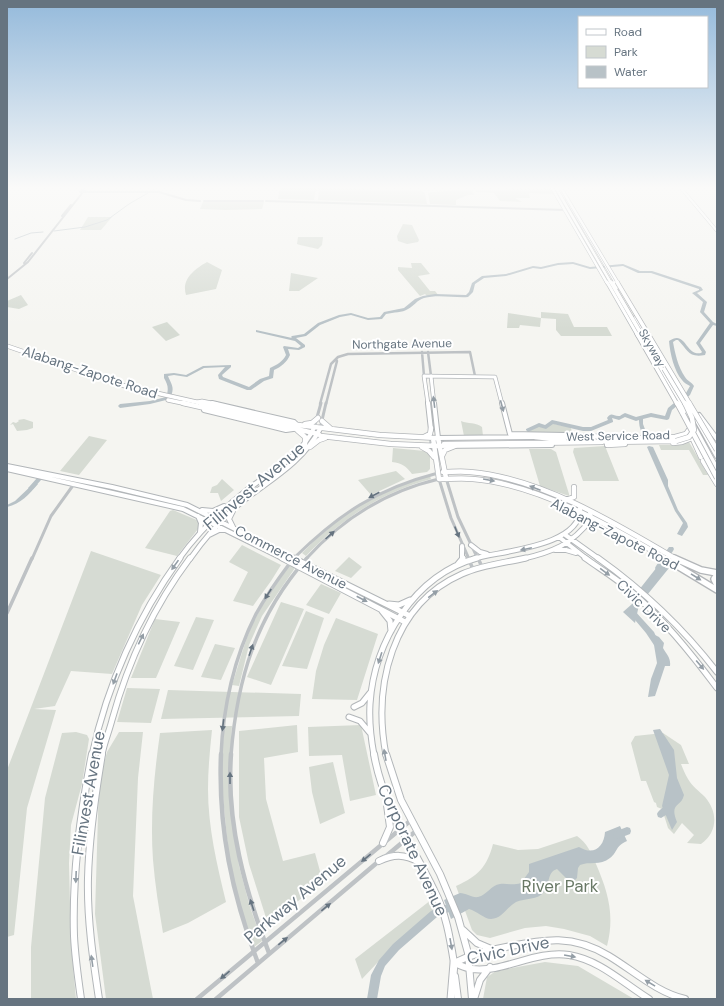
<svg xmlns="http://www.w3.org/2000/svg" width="724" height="1006" viewBox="0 0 724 1006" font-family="'DM Sans',sans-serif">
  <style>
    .green { fill: #d6dbd3 }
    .water { fill: #b8c2c7 }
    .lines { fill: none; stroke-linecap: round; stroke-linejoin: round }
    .stream { stroke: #b8c2c7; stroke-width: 1 }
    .river { fill: #b8c2c7; fill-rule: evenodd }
    .highway-tunnel { stroke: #d1d5d5; stroke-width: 4.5; stroke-dasharray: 4.5 2; stroke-linecap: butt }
    .major-far4-casing { stroke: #b2b6b9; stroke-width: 3.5 }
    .major-far3-casing { stroke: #b2b6b9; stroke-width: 4.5 }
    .major-far2-casing { stroke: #b2b6b9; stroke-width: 6 }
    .major-far1-casing { stroke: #b2b6b9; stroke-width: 7 }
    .major-casing { stroke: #b2b6b9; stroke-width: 8 }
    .highway-far4-casing { stroke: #b3b6b9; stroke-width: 3.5 }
    .highway-far3-casing { stroke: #b3b6b9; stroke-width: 5 }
    .highway-far2-casing { stroke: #b3b6b9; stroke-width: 6 }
    .highway-far1-casing { stroke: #b3b6b9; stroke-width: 8 }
    .highway-casing { stroke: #b3b6b9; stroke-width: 9 }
    .minor-far4 { stroke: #bec2c5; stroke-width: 2 }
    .minor-far3 { stroke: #bec2c5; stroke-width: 2.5 }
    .minor-far2 { stroke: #bec2c5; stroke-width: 3 }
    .minor-far1 { stroke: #bec2c5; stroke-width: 3.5 }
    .minor { stroke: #bec2c5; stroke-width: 4.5 }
    .major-far4 { stroke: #fff; stroke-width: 2.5 }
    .major-far3 { stroke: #fff; stroke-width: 3 }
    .major-far2 { stroke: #fff; stroke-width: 4 }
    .major-far1 { stroke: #fff; stroke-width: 5 }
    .major { stroke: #fff; stroke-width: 6 }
    .highway-far4 { stroke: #fff; stroke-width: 2.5 }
    .highway-far3 { stroke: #fff; stroke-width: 3.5 }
    .highway-far2 { stroke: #fff; stroke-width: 4.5 }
    .highway-far1 { stroke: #fff; stroke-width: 5.5 }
    .highway { stroke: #fff; stroke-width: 7 }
    .highway-bridge-far2-casing { stroke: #b3b6b9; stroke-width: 3.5; stroke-linecap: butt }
    .highway-bridge-far1-casing { stroke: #b3b6b9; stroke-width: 5; stroke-linecap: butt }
    .highway-bridge-casing { stroke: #b3b6b9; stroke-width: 6; stroke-linecap: butt }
    .highway-bridge-far2 { stroke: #fff; stroke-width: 2.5 }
    .highway-bridge-far1 { stroke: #fff; stroke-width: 3.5 }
    .highway-bridge { stroke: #fff; stroke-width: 4.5 }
    .oneway { fill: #949ea6 }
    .oneway2 { fill: #667480 }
    .labels { text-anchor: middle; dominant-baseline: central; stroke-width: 4; stroke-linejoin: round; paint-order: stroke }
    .far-street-label { font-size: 12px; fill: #667480; stroke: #fff }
    .street-label { font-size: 14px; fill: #667480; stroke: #fff }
    .near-street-label { font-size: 17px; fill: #667480; stroke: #fff }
    .near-park-label { font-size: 17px; fill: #687865; stroke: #fff }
  </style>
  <rect width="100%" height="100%" fill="#f5f5f1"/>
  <!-- green -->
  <path class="green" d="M280 188H316L314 200 278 199Z
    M319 188 422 191 425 193 427 204 318 200Z
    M551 189 555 194 530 193 529 194 530 198H515L522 202 500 201 494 193 476 192 475 190Z
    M472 190 474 195H468L456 200V205L430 204 428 193 431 192Z
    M207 201H262L264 202 262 209 226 210 200 209 203 202Z
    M88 217H112L101 230H80Z
    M403 224 412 225 419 240 418 242 407 244 398 241 397 236Z
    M298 237H323L322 245 318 249 300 245 297 244Z
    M207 262 222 270 216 289 186 295C181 279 195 269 207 262Z
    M411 263H421L430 274 418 276 430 291H435L439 296H427L425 294 420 296 398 270V267L412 268Z
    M291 273 318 278 299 291H289Z
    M21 295 28 305 19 309 7 307V301Z
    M541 312 568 314 574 327H607L612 336H561L556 330V319L541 318 540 327 520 325 519 328H507L508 313 541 318Z
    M167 322 180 335 166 341 152 327Z
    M24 419 33 422V428L27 430 17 431 13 424 10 425 13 422 16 423 19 421 18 420Z
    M461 421C468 424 476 422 482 427L483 436H464Z
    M552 423 558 425 570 426 573 434H514C524 433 531 432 538 425L548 427Z
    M89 436 107 440 79 475 60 471Z
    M689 442 708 475H703L689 450H661L659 445H677Z
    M605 446 619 481H583L573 452 574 448Z
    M393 448 425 451 430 455V469L427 472 412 474C406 466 402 463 392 462Z
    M529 449H551L556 452 569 494V496L540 486Z
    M396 471 405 479 371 495 358 480Z
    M430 476 431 479C382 492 341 519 306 556L302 553 315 540 348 512 393 487Z
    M222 479 234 490 221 501 218 493H210L212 487 217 485Z
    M173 510 199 521 198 529 177 556 145 548 170 511Z
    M242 545 281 565 271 581 253 606 233 601 248 572 229 562Z
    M91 551 161 575 142 605 112 674 71 671 55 706 34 709 56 710 27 808 14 935 7 937V770Z
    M349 557 362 567 351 578 335 571Z
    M290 565 295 568 262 616 249 645 239 686 232 685C239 664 244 643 253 623 263 602 277 583 290 565Z
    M321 584 341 593 329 614 306 605Z
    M281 602 304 609 271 685 247 677Z
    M306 611 324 618 307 669 282 666Z
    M196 617 214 620 193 670 174 666Z
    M336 618 378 634 357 700 312 699 316 671 324 645Z
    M155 619 180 622 156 678H131Z
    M215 644 235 648 221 680 201 677Z
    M127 688 160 689 151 723 117 722Z
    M168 690 301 694 299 716 161 719Z
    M297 725 298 752 264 758 266 799 283 861 315 853 323 882 268 924 249 864 239 817V731Z
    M361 725 376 795 350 801 342 755 309 756 308 727Z
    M224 726H232L229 775 239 866 250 907 262 941 254 947 240 912 230 869 221 776Z
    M212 730C210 749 208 769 208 789 208 827 217 865 226 902L188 923 163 933C159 909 155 885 153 860 150 818 154 775 160 733Z
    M76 732 87 735 89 739 82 784 71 825 69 863 71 944 76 999H31V947L45 798 62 733Z
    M119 732H143L138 778 133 896 153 999H106L95 914 99 782 107 752Z
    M663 733 681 745 689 764H681C683 769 685 774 688 779 692 786 699 791 705 797 718 812 718 832 701 844L687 843 694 835 682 823 674 834 668 828 662 809 657 807 656 803 654 802 646 781H641L631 743 635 736Z
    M333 762 345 813 320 824 312 792 309 767Z
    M577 836C588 844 590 851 596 864 608 892 615 915 607 946L590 936 564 929 546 926 525 928 490 938 477 935 472 930 456 886C478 876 487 867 493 844L518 850 538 849Z
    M431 900 436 909 395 944 362 979 355 959Z
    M545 962 578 966 634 999H483L487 977 496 971Z"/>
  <!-- water -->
  <path class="water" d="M649 446 653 447 668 480V486L678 510 687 523 688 527 682 536 677 534 683 523 675 511 647 447Z
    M34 483 38 484C29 494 21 504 7 507V505L15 501Z
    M661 562 669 568 639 605 635 623 623 612 632 604 631 600Z
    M655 635 659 637 664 643 663 648C667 655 671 658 670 666H665L655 696 648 697 651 679 657 663 653 639Z
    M660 729 674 750 677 778 684 795C681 808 669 802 677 822L672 830 662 806 669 775 653 730Z
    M620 826 627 841C615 846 618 852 610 858 600 866 589 861 580 865L578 868 577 878 574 881 568 880 557 869C547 872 550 884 544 892 538 900 525 898 516 902 507 907 502 919 491 919 484 919 477 911 469 909L451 919 444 900 460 893C466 893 472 898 478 897 487 895 491 885 500 884 508 883 511 886 521 883L529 872V864L579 847C594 856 604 847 605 832Z"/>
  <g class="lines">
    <!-- stream -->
    <path class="stream" d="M153 190 157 188
      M54 231 85 227 107 220 129 204 148 193
      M15 239 31 233 43 232"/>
    <!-- river -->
    <path class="river" d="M573 262 590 267 623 264 640 271H652L701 287 703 290 697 293 707 302 704 312 713 322 717 324V326L713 325 700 343 706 352 705 355C688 358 688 350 678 340H676L673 342C675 353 678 367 685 377 687 381 692 382 694 386L690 395 672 410 669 419 667 420 651 417 643 419V424L646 432V433L644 434C640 432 639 424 639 420L636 421 625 417 619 420 612 418 613 421V422L591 431H583L553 424 546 429 539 427 528 432 526 430V429L539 423 545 425 552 420 583 427H591L608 420 607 418C612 411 613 417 620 416 621 415 623 414 625 413L636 417 651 413 665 416 668 408 686 393 690 386C687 384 684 383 682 380 674 371 670 353 669 341 686 329 685 356 701 353L702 352 696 343 710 323 700 312 703 302 692 293 699 290V289L651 273H638L623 266 590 269 573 264 558 265 541 269 533 268 506 276 484 278 475 284 473 292 468 297C454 298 438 294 424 298 417 300 414 306 408 309 402 313 394 312 386 314L382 319 368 320 351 315 340 317 320 325 306 336 296 338 305 345V347L299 350 288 349 290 355C287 362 281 367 274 370L273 378 264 381 251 390H247L219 379 218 375 225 367 204 368 187 377 174 375 168 376C172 386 175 387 170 399L150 404 120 408 118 406 120 404 150 401 166 397C169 389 168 385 164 378V374L174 373 186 375 203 366 231 365V367L222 375 223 377 249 387 260 379 269 376 270 368C277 365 283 361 286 355L283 347 284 346 298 348 301 346 295 341 256 332V330L292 338 291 337 292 336 304 334 318 323 339 315 351 313 368 318 380 317 384 312 404 308 415 299 423 296 435 294 466 295 469 292 472 283 482 276 506 274 533 266 541 267 558 263Z
      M39 477 41 478 42 479 41 480 33 489H29L28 488 29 487 37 478Z
      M669 547H673L674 549 673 551 660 570 658 571 656 570 655 568 656 566Z
      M632 609 634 610 654 632 659 643 658 645 656 646 654 645 646 633 630 614 629 612 630 610Z
      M669 803 672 804 673 807 671 812 661 818 658 817 657 814C659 809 664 808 666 804Z
      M627 827 630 828 631 831 630 834 617 839 614 838 613 835 614 832Z
      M453 902 456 903 457 906 456 909 437 917 399 950 385 966 381 976 377 999H367L371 975 379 960 393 944 431 911Z"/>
    <!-- highway-tunnel -->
    <path class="highway-tunnel" d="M429 441H444"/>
    <defs>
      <path id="major-far4" d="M552 188 607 283
        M681 188 717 231"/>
      <path id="major-far3" d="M607 282 638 336
        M431 376 434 404
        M197 402 202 401 217 404
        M428 404 424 376 495 377 502 404"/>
      <path id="major-far2" d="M212 403 294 422 297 425
        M428 403 431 430
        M434 403 438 438 537 437
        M502 403 510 434 565 435
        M204 410 286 430 293 429
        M699 415 717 439
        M551 437 623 436
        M439 446 552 445
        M7 466 112 487 187 505 295 559
        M7 469 183 509 284 559
        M202 510 213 511 224 506
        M233 511 229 519 233 527
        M198 516 201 523 200 532
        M564 534 599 559
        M209 535 219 530H225
        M559 537 587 559
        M471 545 480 552 487 554
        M462 546V559
        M555 550H566L576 553
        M179 559C197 534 219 512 243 493 269 472 299 459 314 428
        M190 559C204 539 219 522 237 506 267 481 301 465 320 429
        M473 559C499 551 582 547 580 508
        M522 559C552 552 572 545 591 519L590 512"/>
      <path id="major-far1" d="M282 558 405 622
        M293 558 410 616
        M585 558C599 568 614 577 627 588 662 617 690 652 717 688
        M598 558C643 590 683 628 717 672
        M458 564 463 558
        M389 604 399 605 410 600
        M382 611 390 621 391 631
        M354 707 362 703 370 693
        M349 717 360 721 370 733
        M92 755C107 685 138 616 180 558
        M102 755C104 743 109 732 112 720 128 662 154 606 190 558
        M374 755C371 739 369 721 370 704 374 642 414 575 477 558
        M386 755C373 687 391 605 462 574 482 565 504 563 526 558"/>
      <path id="major" d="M374 754C383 807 412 844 434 890 446 913 450 938 454 963
        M386 754 401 800 440 874 458 917 468 953 472 999
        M383 843 390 827 387 805
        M379 861C394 854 404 854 419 862
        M463 930 477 943 491 949
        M454 963C472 954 486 951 506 947 545 939 573 934 609 956 634 971 656 992 685 999
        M454 963C460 965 465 968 472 969 503 973 535 950 569 955 600 960 623 983 649 999
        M455 976 458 999
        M81 999C78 978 75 957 74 936 72 875 80 814 92 754
        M99 999C93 959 87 919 88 878 89 836 95 796 102 754
        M474 999 480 980 490 967"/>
      <path id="highway-far4" d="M556 188 611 283
        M567 200 616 283"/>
      <path id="highway-far3" d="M611 282 682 404
        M615 282 618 287
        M636 317 688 404
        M637 334 677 404
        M7 346 121 385 205 404
        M168 400 187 404"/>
      <path id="highway-far2" d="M183 403 318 434 321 436 391 444 439 446
        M201 403 290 424 380 435 438 438 446 478
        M677 403 683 414
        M681 403 717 469
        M687 403 688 405
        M697 420 717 456
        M322 421 330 428
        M305 424 312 423 318 418
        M297 430 305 437V446
        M424 437 430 434 431 428
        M535 437 564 440
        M692 437 701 457
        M433 438 439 479C450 479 462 478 473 479 537 484 611 526 666 559
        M605 439 675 437 686 434 691 427
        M606 442 676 441
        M673 443 682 442 692 438
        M444 444 602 442
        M607 445 625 444
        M310 447 319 440 325 438
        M422 447 429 451 434 457
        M442 456 445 450 455 446
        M703 461 717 484
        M443 472C452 472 461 471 470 472 541 478 615 523 676 559
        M566 500 574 497V487"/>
      <path id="highway-far1" d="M664 558 717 590
        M674 558 701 570 717 573
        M717 575 714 579 717 585"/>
      <path id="highway" d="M451 999 454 963"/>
    </defs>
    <!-- major-far4 casing -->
    <use href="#major-far4" class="major-far4-casing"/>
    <!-- major-far3 casing -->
    <use href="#major-far3" class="major-far3-casing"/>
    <!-- major-far2 casing -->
    <use href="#major-far2" class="major-far2-casing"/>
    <!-- major-far1 casing -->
    <use href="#major-far1" class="major-far1-casing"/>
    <!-- major casing -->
    <use href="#major" class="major-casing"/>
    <!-- highway-far4 casing -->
    <use href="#highway-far4" class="highway-far4-casing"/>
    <!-- highway-far3 casing -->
    <use href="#highway-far3" class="highway-far3-casing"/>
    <!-- highway-far2 casing -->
    <use href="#highway-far2" class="highway-far2-casing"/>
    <!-- highway-far1 casing -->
    <use href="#highway-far1" class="highway-far1-casing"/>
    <!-- highway casing -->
    <use href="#highway" class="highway-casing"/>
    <!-- minor-far4 -->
    <path class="minor-far4" d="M82 190 85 191 80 192Z
      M84 192H159L186 200 200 201
      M204 201H263
      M266 201 566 210
      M62 216 71 205
      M24 263 32 253
      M7 279 28 262 83 192"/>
    <!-- minor-far3 -->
    <path class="minor-far3" d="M422 352 424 376
      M428 352 431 376
      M320 404 331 364 338 357 348 354 470 352 475 376
      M326 404 337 361 336 359"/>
    <!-- minor-far2 -->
    <path class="minor-far2" d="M314 428 321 403
      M320 429 326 403
      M446 478 458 517 478 559
      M294 558C339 514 376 489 438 473
      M32 559 51 516 74 484
      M306 559C342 519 387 491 439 479L451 518 469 559"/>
    <!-- minor-far1 -->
    <path class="minor-far1" d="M468 558 473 569
      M478 558 482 567
      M7 613 32 558
      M221 755C223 708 234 657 256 614 266 596 278 579 290 563
      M231 755C237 679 256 616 307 558"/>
    <!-- minor -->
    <path class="minor" d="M221 754C218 829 232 894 258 963
      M231 754C226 823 245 890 269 953
      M385 857 416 831
      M197 999 410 821
      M216 999 379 861"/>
    <!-- major-far4 -->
    <use href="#major-far4" class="major-far4"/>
    <!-- major-far3 -->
    <use href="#major-far3" class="major-far3"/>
    <!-- major-far2 -->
    <use href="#major-far2" class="major-far2"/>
    <!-- major-far1 -->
    <use href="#major-far1" class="major-far1"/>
    <!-- major -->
    <use href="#major" class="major"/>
    <!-- highway-far4 -->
    <use href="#highway-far4" class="highway-far4"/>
    <!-- highway-far3 -->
    <use href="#highway-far3" class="highway-far3"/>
    <!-- highway-far2 -->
    <use href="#highway-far2" class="highway-far2"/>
    <!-- highway-far1 -->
    <use href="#highway-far1" class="highway-far1"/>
    <!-- highway -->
    <use href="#highway" class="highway"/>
    <defs>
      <path id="highway-bridge-far2" d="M561 188 618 283"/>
      <path id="highway-bridge-far1" d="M617 282 690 404
        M664 369 685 404"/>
      <path id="highway-bridge" d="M689 403 717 450
        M683 414 717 478
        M676 441 689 437 694 430 692 418 685 403"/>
    </defs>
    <!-- highway-bridge-far2 casing -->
    <use href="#highway-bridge-far2" class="highway-bridge-far2-casing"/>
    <!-- highway-bridge-far1 casing -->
    <use href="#highway-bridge-far1" class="highway-bridge-far1-casing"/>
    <!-- highway-bridge casing -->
    <use href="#highway-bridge" class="highway-bridge-casing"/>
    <!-- highway-bridge-far2 -->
    <use href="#highway-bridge-far2" class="highway-bridge-far2"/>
    <!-- highway-bridge-far1 -->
    <use href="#highway-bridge-far1" class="highway-bridge-far1"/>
    <!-- highway-bridge -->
    <use href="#highway-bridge" class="highway-bridge"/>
  </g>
  <!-- one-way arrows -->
  <defs><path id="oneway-solid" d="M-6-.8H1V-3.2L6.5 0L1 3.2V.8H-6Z"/></defs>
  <g class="oneway">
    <use href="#oneway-solid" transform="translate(434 402) rotate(-97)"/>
    <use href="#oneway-solid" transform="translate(502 406) rotate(75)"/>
    <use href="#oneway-solid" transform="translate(489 480) rotate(10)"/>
    <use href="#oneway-solid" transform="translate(535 488) rotate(-159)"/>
    <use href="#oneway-solid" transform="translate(526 549) rotate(168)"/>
    <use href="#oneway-solid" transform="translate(175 565) rotate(125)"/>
    <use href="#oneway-solid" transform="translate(605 572) rotate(36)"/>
    <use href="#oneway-solid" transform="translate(696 577) rotate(32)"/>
    <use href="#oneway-solid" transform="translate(433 594) rotate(-37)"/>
    <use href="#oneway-solid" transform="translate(362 599) rotate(27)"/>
    <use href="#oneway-solid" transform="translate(141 639) rotate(-64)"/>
    <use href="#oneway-solid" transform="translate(380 658) rotate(108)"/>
    <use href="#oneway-solid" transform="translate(700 665) rotate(50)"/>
    <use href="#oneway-solid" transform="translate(115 679) rotate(110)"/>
    <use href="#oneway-solid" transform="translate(385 755) rotate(-100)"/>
    <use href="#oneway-solid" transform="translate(76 877) rotate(92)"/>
    <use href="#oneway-solid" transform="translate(451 944) rotate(80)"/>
    <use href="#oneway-solid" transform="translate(570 956) rotate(10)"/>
    <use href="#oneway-solid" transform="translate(92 961) rotate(-98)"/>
    <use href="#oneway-solid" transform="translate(650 983) rotate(-149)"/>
  </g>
  <g class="oneway2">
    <use href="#oneway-solid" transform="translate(374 495) rotate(153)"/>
    <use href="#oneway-solid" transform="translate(457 532) rotate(68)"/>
    <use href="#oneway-solid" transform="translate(330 535) rotate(-42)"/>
    <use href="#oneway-solid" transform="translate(268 594) rotate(123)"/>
    <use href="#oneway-solid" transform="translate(251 650) rotate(-71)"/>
    <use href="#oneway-solid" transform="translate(223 725) rotate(97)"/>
    <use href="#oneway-solid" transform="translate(230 778) rotate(-90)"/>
    <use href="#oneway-solid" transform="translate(366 858) rotate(141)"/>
    <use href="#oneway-solid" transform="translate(252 905) rotate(-108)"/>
    <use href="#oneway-solid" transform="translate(326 907) rotate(-39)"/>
    <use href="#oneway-solid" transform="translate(283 941) rotate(-39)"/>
    <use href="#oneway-solid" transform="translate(225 975) rotate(140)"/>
  </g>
  <!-- sky -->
  <linearGradient id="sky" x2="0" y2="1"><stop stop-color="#95badb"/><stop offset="0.57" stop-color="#fafaf9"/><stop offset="1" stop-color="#fafaf9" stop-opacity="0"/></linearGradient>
  <rect width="724" height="329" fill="url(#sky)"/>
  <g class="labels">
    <!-- far-street labels -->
    <g class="far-street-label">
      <text transform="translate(402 344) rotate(-1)">Northgate Avenue</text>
      <text transform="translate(652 348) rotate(60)">Skyway</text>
      <text transform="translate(618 436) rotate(-1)">West Service Road</text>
    </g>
    <!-- street labels -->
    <g class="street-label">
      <text transform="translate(90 372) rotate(18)">Alabang-Zapote Road</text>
      <text transform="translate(615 534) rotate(27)">Alabang-Zapote Road</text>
      <text transform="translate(291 557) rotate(27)">Commerce Avenue</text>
      <text transform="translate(644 606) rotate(44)">Civic Drive</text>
    </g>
    <!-- near-street labels -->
    <g class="near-street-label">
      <text transform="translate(254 486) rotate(-40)">Filinvest Avenue</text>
      <text transform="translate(88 793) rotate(-80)">Filinvest Avenue</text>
      <text transform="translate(413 850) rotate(65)">Corporate Avenue</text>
      <text transform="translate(295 899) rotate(-40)">Parkway Avenue</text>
      <text transform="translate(508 950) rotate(-12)">Civic Drive</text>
    </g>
    <!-- near-park labels -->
    <g class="near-park-label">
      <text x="560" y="886">River Park</text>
    </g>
  </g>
  <!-- border -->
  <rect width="724" height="1006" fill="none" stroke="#667480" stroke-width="16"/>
  <!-- legend -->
  <rect x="578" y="16" width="130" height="72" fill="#ffffff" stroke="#c2c7cc"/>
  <rect x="586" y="29" width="20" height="6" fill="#ffffff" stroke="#c2c7cc"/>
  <text x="614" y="36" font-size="12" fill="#667480">Road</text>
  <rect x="586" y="46" width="20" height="12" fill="#d6dbd3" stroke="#c2c7cc"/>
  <text x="614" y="56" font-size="12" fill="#667480">Park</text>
  <rect x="586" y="66" width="20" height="12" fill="#b8c2c7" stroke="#c2c7cc"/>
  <text x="614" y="76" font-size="12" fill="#667480">Water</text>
</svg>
